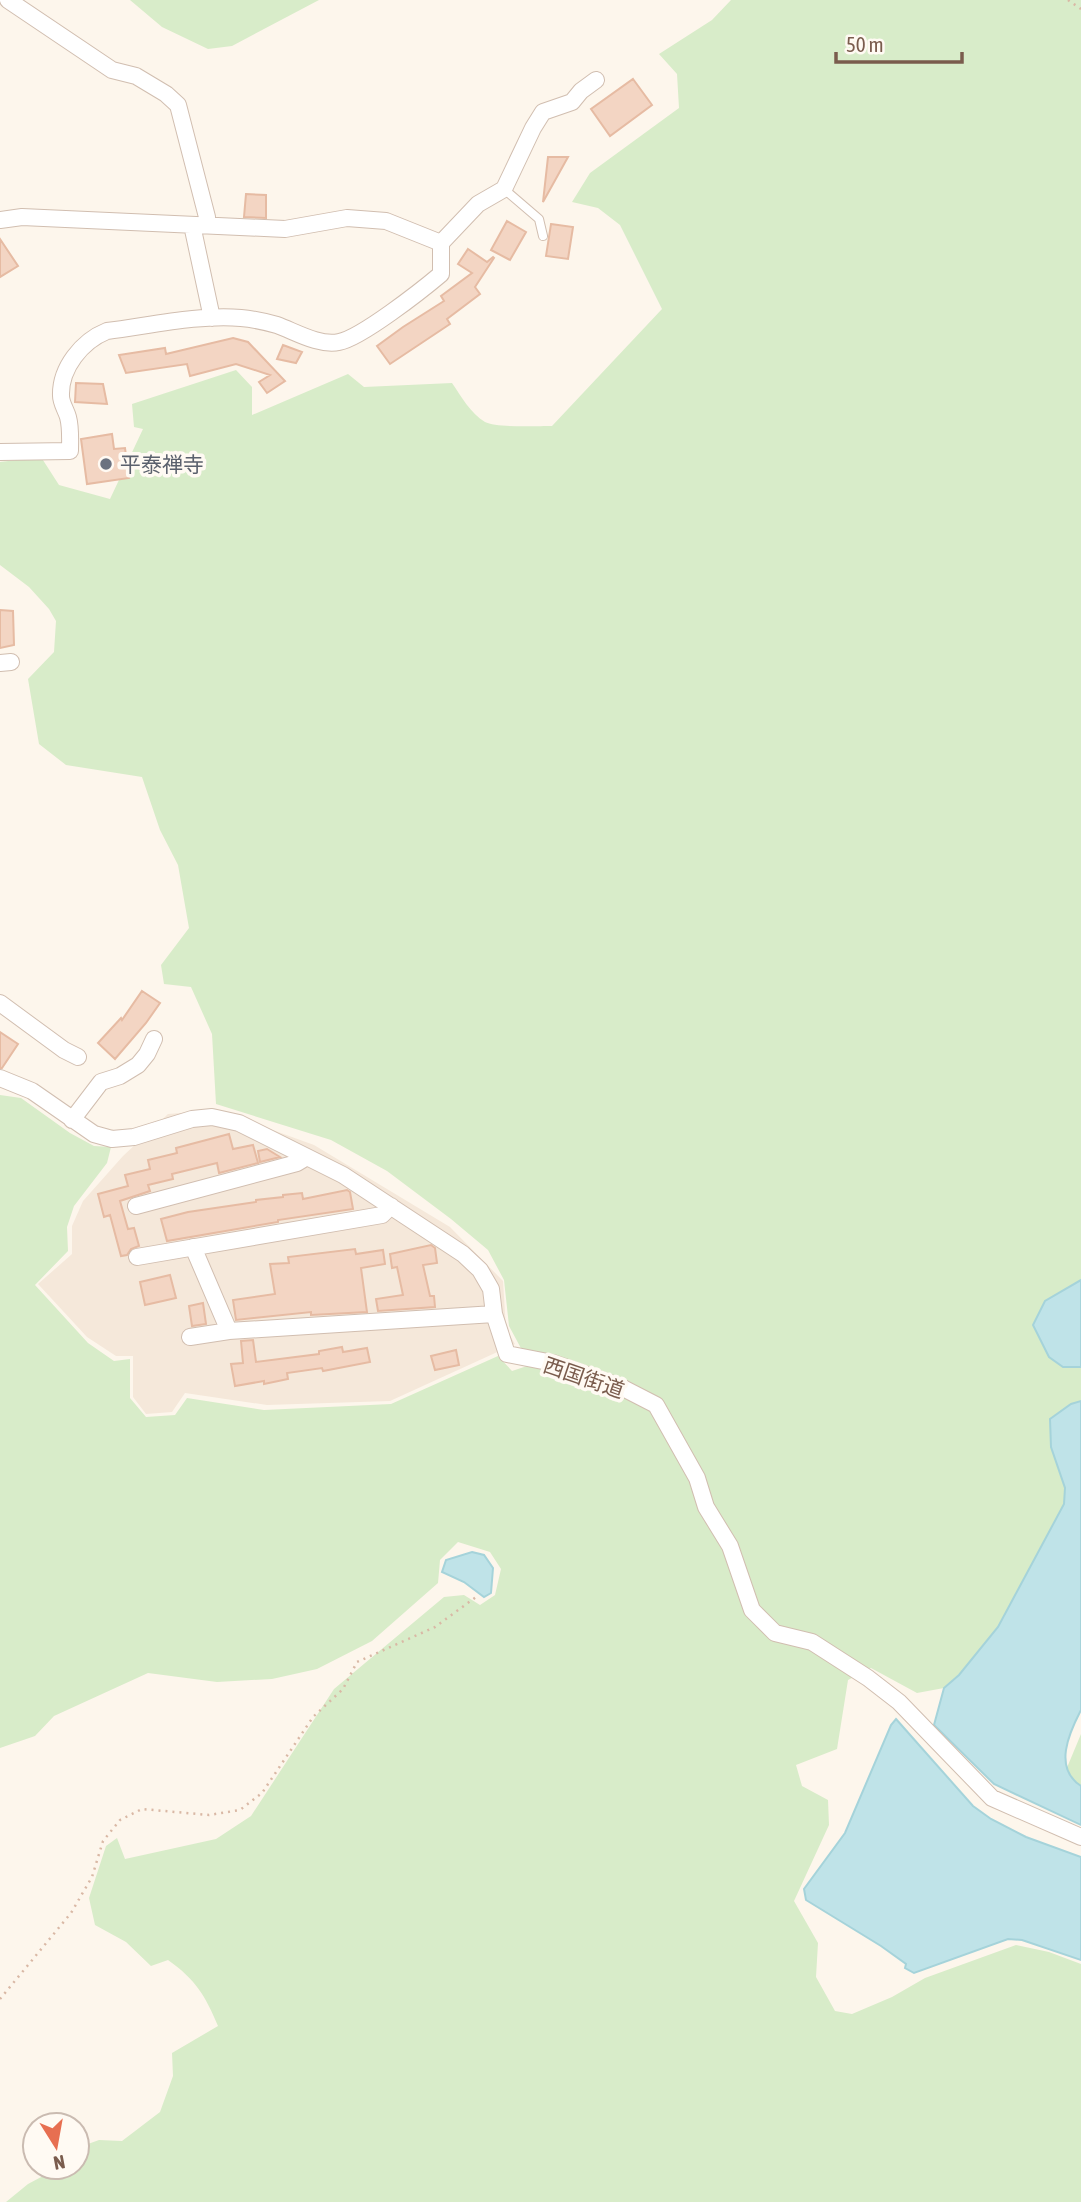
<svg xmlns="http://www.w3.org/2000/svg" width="1081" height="2202" viewBox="0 0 1081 2202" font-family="'Asap Condensed','Noto Sans JP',sans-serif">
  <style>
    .residential { fill: #f5e8da }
    .green { fill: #d8ecc9 }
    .water { fill: #bfe3e8; stroke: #a5d3da; stroke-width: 2 }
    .building { fill: #f3d5c3; stroke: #e6bba3; stroke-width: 2 }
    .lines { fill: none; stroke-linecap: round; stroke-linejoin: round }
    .service-casing { stroke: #d1beb0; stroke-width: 10 }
    .minor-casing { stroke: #d1beb0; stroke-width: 18 }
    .path { stroke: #d9b8a5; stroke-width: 2.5; stroke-dasharray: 2 5; stroke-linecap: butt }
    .service { stroke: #fff; stroke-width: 8 }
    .minor { stroke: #fff; stroke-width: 16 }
    .worship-dot { fill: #6b7280; stroke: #fffaf3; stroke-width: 2.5 }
    .labels { text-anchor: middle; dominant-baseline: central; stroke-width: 7; stroke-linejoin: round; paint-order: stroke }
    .worship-label { font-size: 21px; fill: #5b616d; stroke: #fffaf3; text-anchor: start }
    .street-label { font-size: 21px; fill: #7a5c4d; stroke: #fffaf3 }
  </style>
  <rect width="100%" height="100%" fill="#fdf6ec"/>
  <!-- residential -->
  <path class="residential" d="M218 1110 314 1145 450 1227 503 1281 506 1329 515 1344 390 1401 267 1405 185 1393 172 1412 146 1414 133 1397V1356H116L87 1337 38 1284 72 1254V1226L83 1201 123 1156 168 1114Z"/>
  <!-- green -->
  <path class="green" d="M130 0H319L232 46 208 49 162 27Z
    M731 0H1081V1280L1045 1301 1063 1367H1081V1401L1071 1404 1051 1447 1065 1488 1064 1504 998 1627 959 1675 944 1688 917 1693 871 1668 848 1680 837 1749 796 1765 802 1786 828 1800 829 1825 794 1901 818 1943 816 1977 835 2011 852 2014 892 1997 925 1978 1016 1945 1049 1952 1081 1964V2202H6L28 2184 60 2167H77V2148L99 2140 122 2141 160 2112 173 2076 172 2053 218 2026C205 1995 196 1980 168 1960L151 1966 126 1942 95 1925 89 1898 106 1846 117 1838 125 1859 216 1839 251 1816 334 1689 444 1597 464 1595 480 1605 495 1595 501 1569 490 1552 458 1542 440 1560 438 1583 372 1641 317 1669 272 1679 217 1682 148 1673 54 1716 35 1736 0 1748V1095L21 1098 70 1133 94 1146 111 1147 107 1163 74 1206 67 1227 68 1251 35 1285 88 1343 114 1361 130 1359V1398L146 1417 175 1415 187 1398 264 1410 391 1404 498 1356 512 1371 530 1365 509 1326 504 1280 488 1250 451 1219 387 1171 331 1140 216 1104 212 1034 191 987 164 984 161 965 189 928 178 865 160 830 142 777 66 765 39 744 28 679 54 652 56 621 49 609 29 587 0 565V462L41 457 59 485 110 499 143 429 134 427 132 404 236 370 252 387V415L348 374 364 387 452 383C461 396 471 414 485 422 496 428 537 426 552 426L662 309 620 225 598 208 572 202 590 173 679 108 677 74 659 54 712 20Z
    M1081 1734V1786L1078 1785 1066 1770Z"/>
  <!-- water -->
  <path class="water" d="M1081 1280V1367H1063L1049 1357 1033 1325 1045 1301Z
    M1081 1401V1710C1069 1733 1053 1768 1081 1786V1825L994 1784 934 1725 944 1688 959 1675 998 1627 1064 1504 1065 1488 1051 1447 1050 1419 1071 1404Z
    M472 1552 484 1555 493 1568 491 1593 484 1597 464 1582 442 1572 446 1560Z
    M896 1719 973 1806 991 1819 1026 1837 1081 1857V1960L1022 1940 1008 1939 914 1973 905 1968 906 1964 881 1946 806 1900 804 1889 845 1833 891 1725Z"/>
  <!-- building -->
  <path class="building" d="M633 79 652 105 610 136 591 109Z
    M548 157H568L543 202Z
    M246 194 266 195V218L244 217Z
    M507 221 526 232 510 260 491 250Z
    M551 224 573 227 568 259 546 256Z
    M0 239 18 266 0 277Z
    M468 249 487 262 493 257 494 258 475 287 480 294 447 319 450 324 390 364 377 346 403 327 444 301 441 296 472 273 458 264Z
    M233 338 248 342 285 381 267 393 259 382 270 375 236 364 190 376 187 364 126 373 119 355 165 348 166 354Z
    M283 345 302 352 296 363 277 359Z
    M76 383 103 384 107 404 75 402Z
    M112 434 114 449 125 448 129 478 87 484 81 439Z
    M0 610 13 611 14 645 0 648Z
    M142 991 160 1003 146 1023 115 1059 98 1043 121 1018 122 1020Z
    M0 1032 18 1044 2 1068H0Z
    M229 1134 233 1149 253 1145 258 1163 219 1173 217 1163 172 1174 173 1179 148 1185 150 1191 120 1201 128 1229 134 1228 139 1246 131 1249 127 1255 121 1256 110 1215 104 1217 98 1194 128 1186 125 1175 150 1169 148 1160 177 1153 176 1148Z
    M267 1149 280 1157 260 1162 258 1151Z
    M347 1190 350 1192 353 1209 278 1220V1222L167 1241 161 1219 188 1212 256 1202V1200L283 1197V1195L302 1193 303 1199Z
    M431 1245 435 1248 437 1263 423 1265 430 1296H434L435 1307 378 1311 376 1299 403 1295 397 1267 392 1268 390 1254Z
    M355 1249 356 1254 383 1250 385 1264 361 1268 367 1312 311 1315V1312L236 1320 233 1300 275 1294 270 1264 289 1263 288 1257Z
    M170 1275 176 1298 145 1305 140 1282Z
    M203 1303 206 1324 192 1326 189 1306Z
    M253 1340 256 1362 319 1354V1351L342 1347 343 1352 367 1348 370 1362 323 1371 322 1368 287 1373 288 1379 264 1384V1381L235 1386 231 1364 243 1363 241 1341Z
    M456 1350 459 1365 435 1370 431 1356Z"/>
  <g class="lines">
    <defs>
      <path id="service" d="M504 189 539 219 543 236"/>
      <path id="minor" d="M8 0 112 70 136 76 166 94 178 105 207 217V225
        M0 220 22 217 285 229 347 218 386 221 441 243
        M192 225 212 318
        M0 452 70 451C70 440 71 428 68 417 66 410 61 403 61 396 60 368 82 341 107 331 148 326 200 314 241 318 253 319 266 322 277 325 296 332 319 346 339 342 361 338 422 290 441 274V243L478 204 504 189 533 128 543 112 572 102 581 91 596 80
        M0 663 11 662
        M0 1003 64 1050 78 1057
        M0 1078 32 1091 94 1134 112 1139 134 1137 192 1119 212 1117 239 1123 343 1175 463 1254 480 1270 491 1289 494 1314 507 1354 553 1363 621 1387 656 1405 697 1478 706 1507 730 1546 752 1610 775 1633 812 1642 868 1678 899 1702 992 1798 1081 1837
        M72 1120 101 1082 120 1076 138 1065 147 1054 154 1039
        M136 1206 297 1163 307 1157
        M193 1247 229 1331
        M137 1257 382 1215 391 1206
        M190 1337 229 1331 494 1314"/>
    </defs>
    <!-- service casing -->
    <use href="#service" class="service-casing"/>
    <!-- minor casing -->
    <use href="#minor" class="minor-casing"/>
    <!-- path -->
    <path class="path" d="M1068 0 1081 9
      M0 1999 71 1913 92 1877 103 1841 120 1820 142 1809 209 1815 240 1810 262 1793 313 1717 343 1689 357 1662 435 1627 476 1597"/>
    <!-- service -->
    <use href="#service" class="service"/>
    <!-- minor -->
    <use href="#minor" class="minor"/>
  </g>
  <!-- markers -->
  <circle class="worship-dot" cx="106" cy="464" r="7"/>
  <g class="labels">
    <!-- worship labels -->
    <g class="worship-label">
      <text x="120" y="464">平泰禅寺</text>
    </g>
    <!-- street labels -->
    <g class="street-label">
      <text transform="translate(584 1377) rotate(19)">西国街道</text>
    </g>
  </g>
  <!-- north arrow -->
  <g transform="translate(56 2146) rotate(169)"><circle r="33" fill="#fffaf3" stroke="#cabbb1" stroke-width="2"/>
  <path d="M0-5L12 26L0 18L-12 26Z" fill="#e76f51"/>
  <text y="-10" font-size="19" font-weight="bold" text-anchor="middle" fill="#7a5c4d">N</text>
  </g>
  <!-- scale -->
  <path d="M836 52v10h126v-10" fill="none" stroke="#7a5c4d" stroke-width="3.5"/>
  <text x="846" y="52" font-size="21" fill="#7a5c4d" stroke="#fffaf3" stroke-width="5" paint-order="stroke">50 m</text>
</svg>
